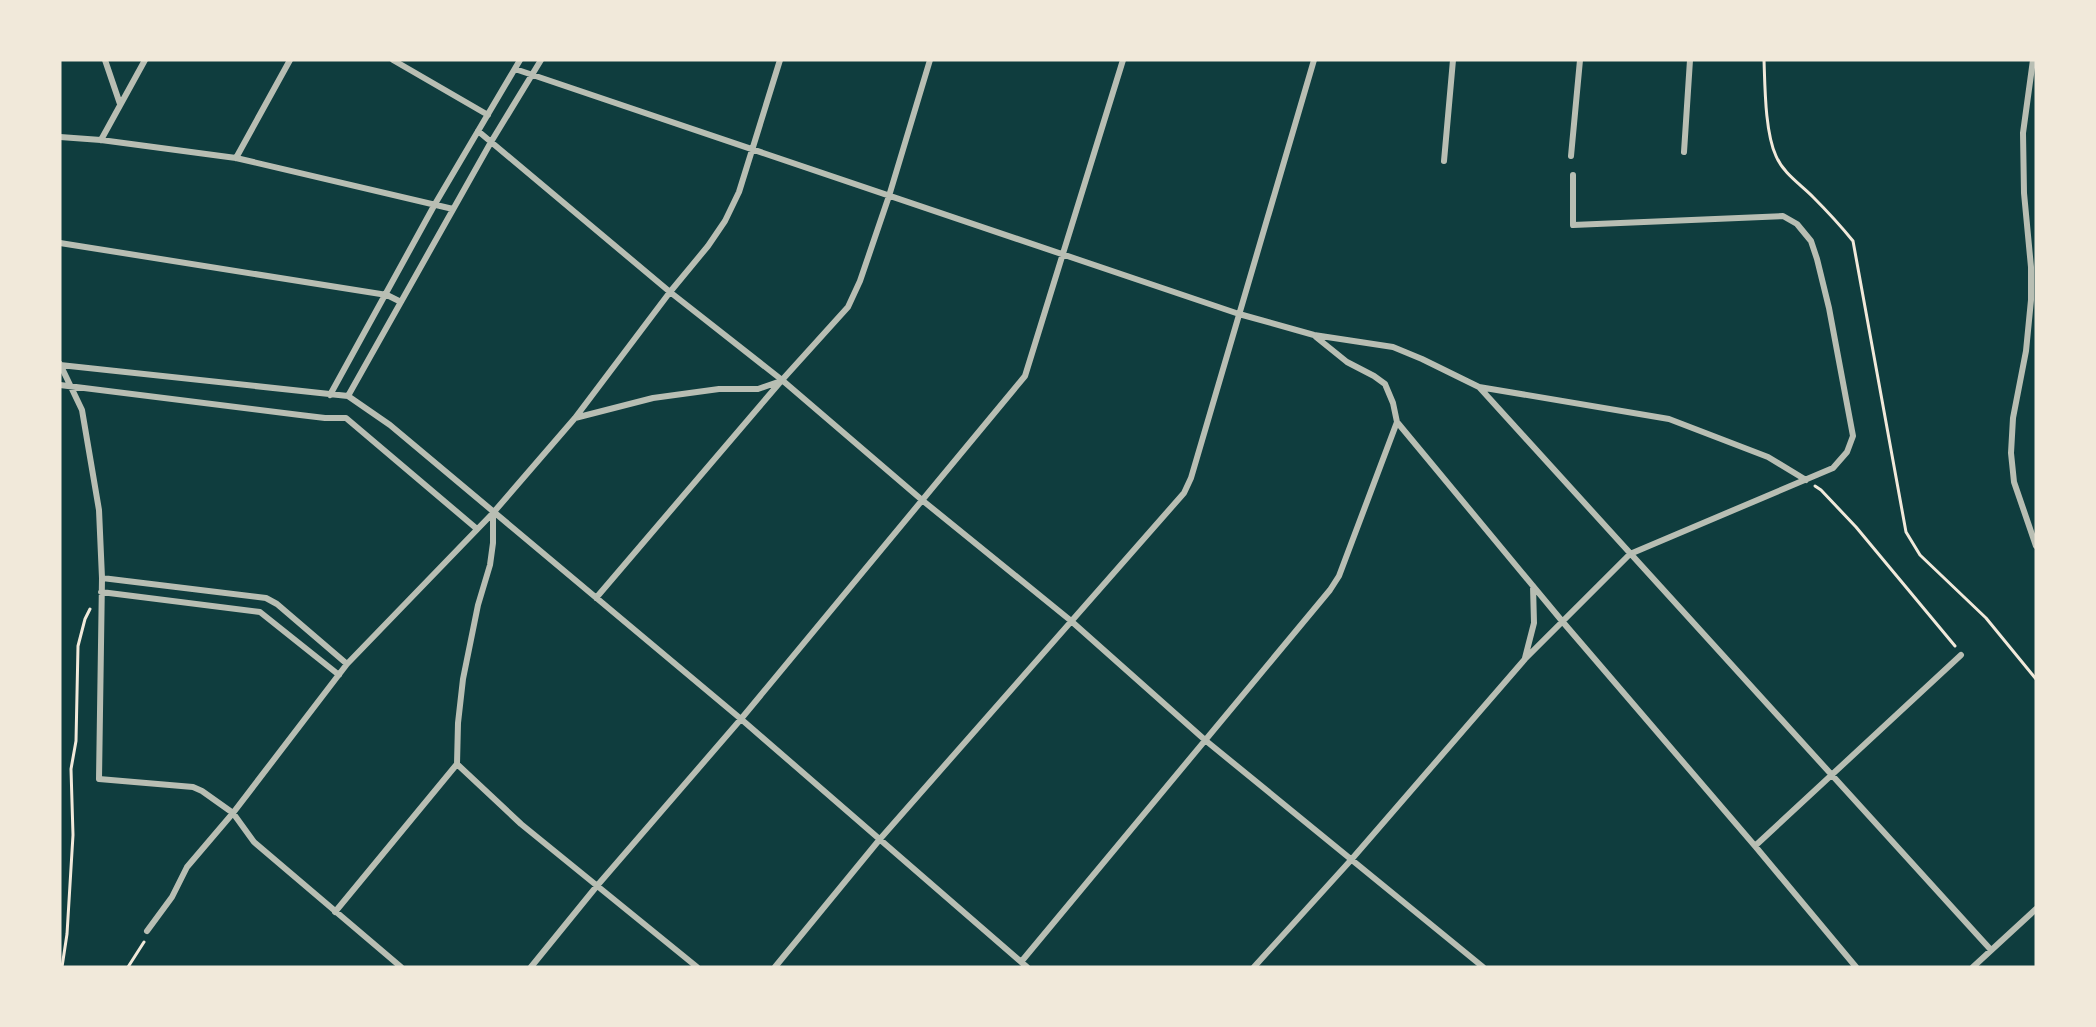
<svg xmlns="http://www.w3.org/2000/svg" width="2096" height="1027" viewBox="0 0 2096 1027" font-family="Manrope,sans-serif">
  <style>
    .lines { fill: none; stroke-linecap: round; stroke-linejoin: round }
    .path { stroke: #f1e9da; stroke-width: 3 }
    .minor { stroke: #b8beb3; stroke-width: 6 }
  </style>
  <rect width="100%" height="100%" fill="#0f3d3e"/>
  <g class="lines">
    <!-- path -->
    <path class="path" d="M1764 60C1765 87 1765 132 1776 156 1783 173 1800 184 1813 197 1827 211 1840 225 1853 241L1906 532 1920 555 1986 618 2036 679
      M1815 486 1821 490 1856 527 1955 646
      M62 967 67 934 73 835 71 769 76 741 78 646 85 619 90 609
      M128 967 144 942"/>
    <!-- minor -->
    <path class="minor" d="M105 60 120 104
      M393 60 488 115
      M2033 60 2023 133 2024 193 2031 267V300L2026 351 2013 418 2011 453 2014 482 2036 546
      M515 69 1239 314 1314 335 1393 347 1422 359 1479 387 1669 419 1768 457 1806 480
      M478 131 670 292 782 380 922 500 1070 620 1205 740 1483 967
      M60 137 101 140 236 158 453 209
      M101 140 145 60
      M1684 152 1690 60
      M1571 156 1580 60
      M236 158 290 60
      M1444 161 1453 60
      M60 243 387 295 401 302
      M1316 337 1347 362 1374 376 1385 384 1393 403 1397 422 1562 621 1755 846 1856 967
      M60 364 82 410 99 510 102 578 99 779 193 787 202 791 233 813 254 842 401 967
      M60 365 348 396 390 425 741 719 1027 967
      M60 385 300 415 325 418H346L477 529
      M1479 387 1991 950
      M330 395 435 204 520 60
      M348 396 491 142 541 60
      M575 418 653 398 719 389H758L781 381
      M102 578 266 598 277 604 347 664
      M101 592 260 612 339 675
      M596 598 782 380 848 307 860 281 889 196 930 60
      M1525 658 1534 623 1533 586
      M457 764 521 824 697 967
      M1755 846 1961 655
      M335 912 457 764 458 723 463 679 478 605 490 565 493 543V514
      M147 931 172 897 187 867 233 813 347 664 493 513 575 418 670 292 708 246 725 221 739 192 780 60
      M1021 962 1330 590 1339 576 1397 422
      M531 967 596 887 741 719 1025 376 1123 60
      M775 967 880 839 1184 493 1191 478 1314 60
      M1254 967 1351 860 1525 659 1630 554 1833 468 1847 452 1853 436 1829 308 1817 259 1811 241 1797 224 1783 216 1573 225V175
      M1973 967 2036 909"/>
  </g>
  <!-- border -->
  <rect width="2096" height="1027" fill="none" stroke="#f1e9da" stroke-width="123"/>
</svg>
